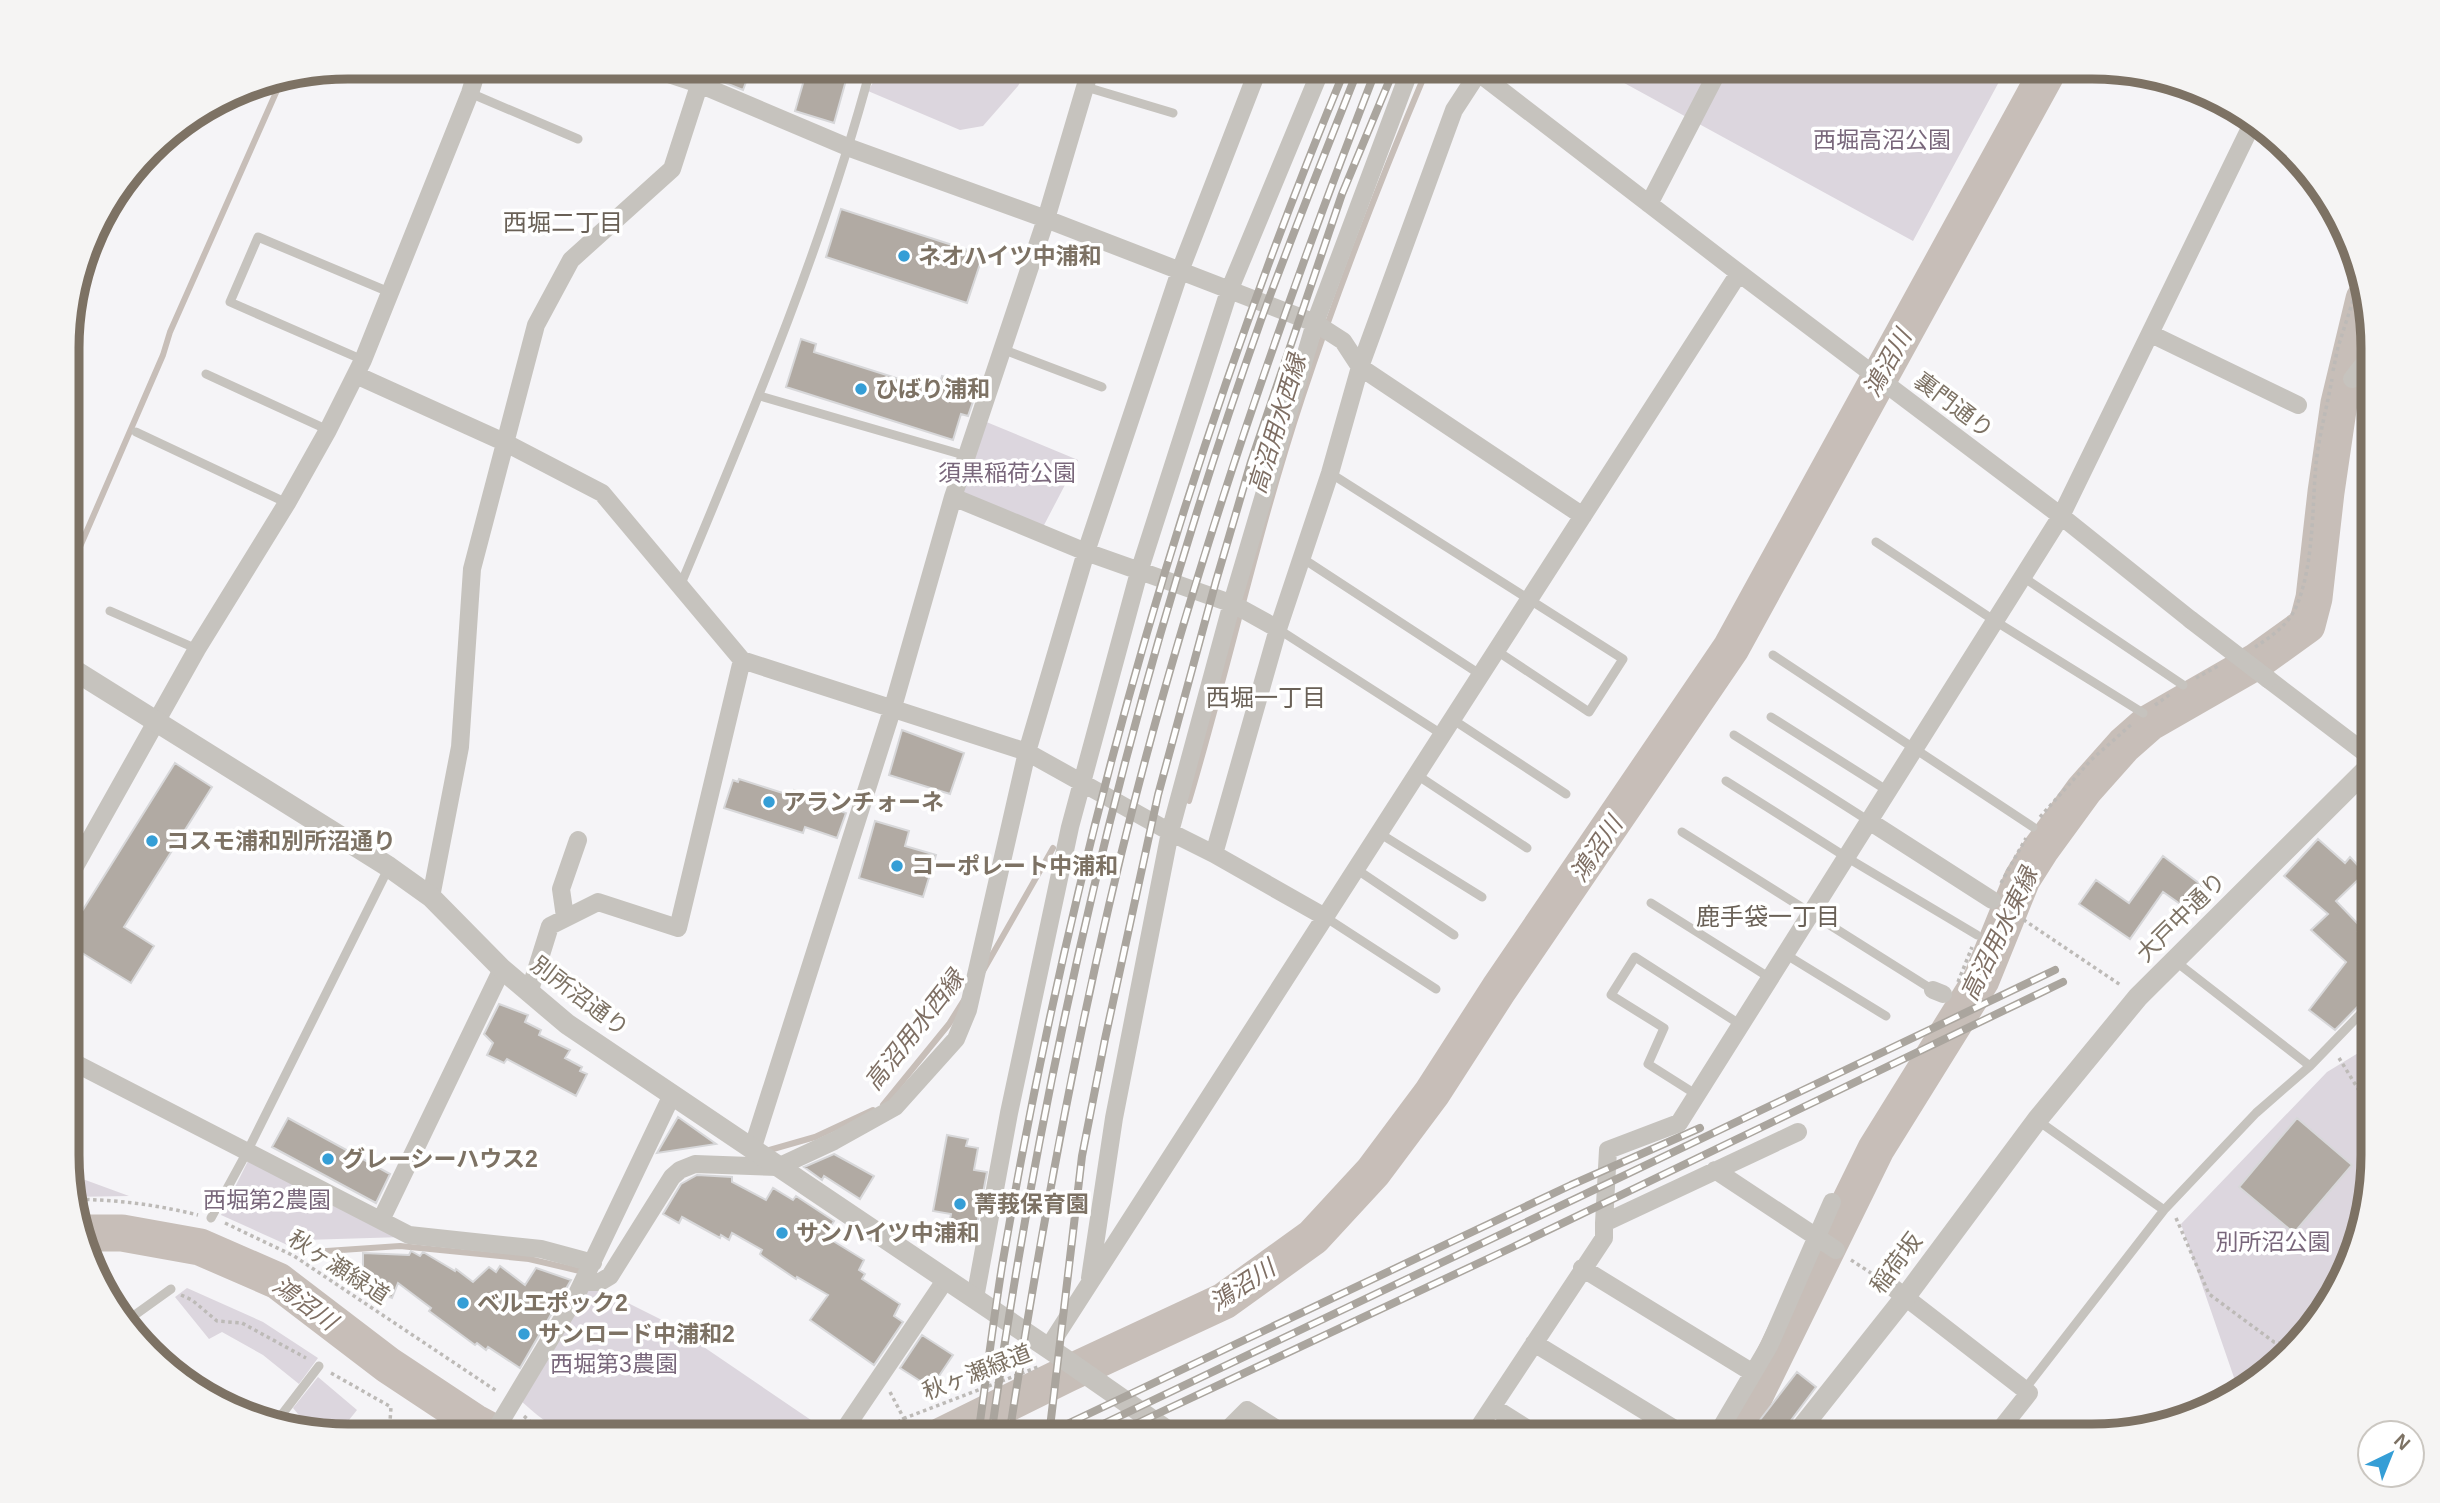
<svg xmlns="http://www.w3.org/2000/svg" width="2440" height="1503" viewBox="0 0 2440 1503" font-family="Helvetica,'Noto Sans JP',sans-serif">
  <style>
    .green { fill: #dcd6de }
    .lines { fill: none; stroke-linecap: round; stroke-linejoin: round }
    .stream { stroke: #c7beb8; stroke-width: 6 }
    .river { stroke: #c7beb8; stroke-width: 37 }
    .building { fill: #b1aaa3; stroke: #d7d7d9; stroke-width: 2 }
    .path { stroke: #bdbab7; stroke-width: 3.5; stroke-dasharray: 3.5 3.5; stroke-linecap: butt }
    .service { stroke: #c6c3be; stroke-width: 9 }
    .minor { stroke: #c6c3be; stroke-width: 18 }
    .tertiary { stroke: #c6c3be; stroke-width: 21 }
    .rail-casing { stroke: #aaa59e; stroke-width: 8 }
    .rail { stroke: #fff; stroke-width: 5; stroke-dasharray: 16; stroke-linecap: butt }
    .minor-bridge { stroke: #c6c3be; stroke-width: 18 }
    .poi-dot { fill: #359ed6; stroke: #fff; stroke-width: 2.5 }
    .labels { text-anchor: middle; dominant-baseline: central; stroke-width: 7; stroke-linejoin: round; paint-order: stroke }
    .park-label { font-size: 23px; fill: #79677b; stroke: #fff }
    .poi-label { font-size: 23px; font-weight: bold; fill: #7d7264; stroke: #fff; text-anchor: start }
    .street-label { font-size: 23px; fill: #7d7264; stroke: #fff }
    .neighbourhood-label { font-size: 24px; fill: #696056; stroke: #fff }
    .water-label { font-size: 24px; font-style: italic; fill: #7f6f64; stroke: #fff }
    .rim { fill: none; stroke: #7d7264; stroke-width: 9 }
  </style>
  <rect width="100%" height="100%" fill="#f5f4f7"/>
  <!-- green -->
  <path class="green" d="M882 67H1012L1025 73 1018 86 983 126 960 130 868 91Z
    M1595 67H2007L1913 241Z
    M984 421 1078 460 1043 527 953 497Z
    M2373 1044V1173L2359 1245 2326 1311 2239 1392 2181 1224 2327 1072Z
    M248 1161 403 1237 304 1240 303 1252 221 1215Z
    M69 1174 129 1196 71 1197Z
    M187 1288 263 1322 318 1358 299 1384 263 1355 222 1332 209 1339 175 1297Z
    M586 1290H602L670 1324 833 1435 651 1436 649 1433 621 1424C615 1428 608 1434 602 1436 571 1446 540 1418 520 1400Z
    M318 1377 357 1410 337 1435 313 1432 293 1408Z"/>
  <g class="lines">
    <!-- stream -->
    <path class="stream" d="M69 572 163 355 170 332 282 79
      M1189 801C1229 667 1258 531 1302 398 1339 286 1382 176 1428 67
      M983 971 1053 848
      M883 1105 949 1024 964 1000
      M766 1151 815 1137 873 1110
      M312 1252 400 1246 529 1259 584 1272"/>
    <!-- river -->
    <path class="river" d="M85 1233H122L200 1247 278 1281 388 1365 474 1422 500 1436
      M941 1436 1067 1374 1224 1301 1313 1237 1373 1172 1432 1093 1499 989 1731 648 2050 67
      M1735 1436 1876 1149 1981 980 2022 879 2041 849 2084 790 2124 745 2149 723 2257 661 2307 625 2314 598 2326 492 2339 403 2364 299"/>
  </g>
  <!-- building -->
  <path class="building" d="M716 66H752L743 90 713 78Z
    M808 66H850L834 123 795 111Z
    M841 209 983 255 967 303 826 257Z
    M801 339 816 344 814 352 937 391 942 376 978 387 968 416 961 414 953 440 786 387Z
    M902 730 964 753 950 794 889 775Z
    M175 763 212 787 124 927 154 946 131 983 69 945V932Z
    M739 779 792 796 794 790 815 797 813 802 846 813 837 838 805 827 803 833 724 808 733 780 738 782Z
    M875 821 909 831 905 846 936 855 923 897 859 878Z
    M2318 839 2345 863 2350 857 2365 873 2336 901 2361 927 2358 931 2373 944V994L2368 996 2335 1030 2309 1010 2346 962 2311 930 2328 914 2284 876Z
    M2163 856 2208 890 2192 910 2185 904 2183 906 2163 892 2130 939 2079 904 2096 880 2129 903Z
    M499 1004 528 1015 525 1022 541 1030 539 1035 570 1050 565 1058 582 1067 580 1071 587 1074 576 1096 507 1059 504 1063 487 1055 493 1043 484 1034Z
    M678 1117 716 1144 657 1153Z
    M288 1118 390 1174 376 1203 272 1147Z
    M2297 1118 2352 1165 2294 1233 2239 1187Z
    M947 1135 968 1139 966 1146 978 1148 974 1170 987 1172 974 1241 947 1236 951 1214 933 1211Z
    M834 1154 874 1176 860 1199 824 1176 822 1180 804 1167Z
    M697 1175 732 1177V1182L766 1200 773 1188 793 1200 796 1196 834 1221 825 1236 864 1260 859 1270 865 1274 862 1279 900 1304 894 1316 903 1322 874 1365 810 1320 828 1295 797 1277 796 1279 762 1256 760 1254 762 1250 732 1233 729 1240 721 1235 720 1238 682 1217 679 1223 663 1214 681 1184Z
    M411 1251 420 1256 423 1252 455 1271 456 1269 473 1282 489 1267 496 1272 500 1266 525 1285 536 1268 571 1280 520 1368 488 1347 486 1350 477 1343 475 1345 429 1311 431 1308 398 1283 392 1298 347 1279 354 1263 363 1267V1253L409 1255Z
    M922 1335 953 1355 931 1388 900 1368Z
    M1797 1372 1816 1387 1780 1435 1760 1420Z"/>
  <g class="lines">
    <!-- path -->
    <path class="path" d="M2333 371 2338 347 2359 282
      M2255 647C2271 637 2288 625 2296 607 2314 566 2312 508 2316 464 2319 435 2327 407 2332 379
      M2196 678 2220 665
      M2155 705 2172 693
      M2040 817 2091 760 2133 723
      M2001 883 2026 838
      M2006 908 2122 986
      M1958 982 1972 947
      M2339 1058 2373 1113
      M2358 1169 2373 1153
      M72 1199C118 1200 153 1204 198 1215
      M2176 1218 2209 1294 2274 1342 2290 1345
      M225 1223 294 1256 498 1392
      M1851 1260 1871 1273
      M181 1295 192 1300 217 1321 242 1323 306 1358
      M2321 1316 2330 1291 2349 1265
      M2314 1323 2320 1296 2358 1246
      M331 1373 391 1407 389 1436
      M890 1392 913 1436
      M524 1416 537 1428 558 1436
      M619 1436 625 1433 637 1436
      M873 1436 905 1418 1038 1367"/>
    <!-- service -->
    <path class="service" d="M1086 87 1173 113
      M470 93 578 139
      M1002 349 1102 387
      M363 360 230 302 258 237 389 292
      M206 374 328 430
      M760 396 967 456
      M136 432 287 503
      M1330 473 1623 659 1589 712 1497 651
      M1876 542 1995 621 2143 713
      M1302 558 1481 675
      M2023 577 2183 685
      M681 584C752 414 824 244 871 67
      M110 611 197 649
      M1278 629 1443 735
      M1773 655 2033 827
      M1771 717 1888 791
      M1452 719 1566 794
      M1734 735 1869 821
      M1417 775 1527 848
      M1726 781 1846 857 1977 935
      M1682 832 1933 990
      M1379 833 1482 897
      M1356 869 1454 935
      M1651 903 1770 978
      M1325 917 1436 989
      M1785 954 1886 1016
      M2175 961 2310 1066
      M1697 1095 1648 1064 1664 1028 1611 995 1635 957 1741 1025
      M2037 1120 2164 1210
      M211 1218 247 1152 389 867
      M125 1322 171 1289
      M2025 1389 2164 1210 2256 1113 2310 1066 2373 1001
      M273 1426 319 1366"/>
    <!-- minor -->
    <path class="minor" d="M647 67 699 84 850 148 1046 219 1315 323 1343 341 1360 367 1454 110 1482 67
      M1471 67 1739 273 2061 516 2191 620
      M1649 204 1720 67
      M2151 334 2298 405
      M356 375 504 442 602 493 742 660 678 928 598 902 550 926 529 993
      M2352 379 2373 352
      M953 497 1086 552 1233 604 1278 629
      M742 660 1027 752 1170 832 1214 854
      M2268 679 2373 759
      M1869 821 1992 900
      M69 877 197 649 287 503 328 430 363 360 470 93 478 67
      M431 897 460 747 472 569 536 325 571 260 672 169 705 67
      M565 917 561 889 578 840
      M1325 917 1214 854 1278 629 1330 473 1360 367 1583 516
      M1933 990 1943 994
      M69 1060 409 1235 541 1249 593 1263
      M752 1150 893 707 953 497 1046 219 1091 67
      M1715 1170 1836 1250
      M381 1220 502 969
      M1604 1223 1608 1150 1679 1123 2061 516 2254 120
      M1582 1268 1753 1373
      M1090 1278 1114 1118 1170 832 1232 603 1315 323 1411 67
      M583 1282H600L610 1276 672 1177 680 1170 695 1164 778 1167 834 1141 895 1107 956 1039 968 1010 1027 752 1086 552 1180 271 1259 67
      M1887 1283 2029 1393 1995 1436
      M975 1298 1009 1113 1070 827 1139 572 1229 291 1322 67
      M1534 1343 1686 1436
      M1048 1348 1739 273
      M1493 1407 1539 1436
      M492 1436 576 1296 672 1095
      M840 1436 946 1279
      M1221 1436 1247 1410 1288 1436
      M1473 1436 1604 1238V1223L1798 1132
      M1716 1436 1769 1346 1832 1202"/>
    <!-- tertiary -->
    <path class="tertiary" d="M69 667 389 867 431 897 502 969 567 1024 1063 1358 1175 1436
      M1795 1436 1906 1296 2037 1120 2138 997 2373 763"/>
    <defs>
      <path id="rail" d="M1044 1435 1571 1185 1700 1128
        M978 1436C986 1380 993 1323 1002 1266 1072 856 1186 451 1346 67
        M991 1436C1044 1057 1133 681 1261 320 1292 235 1326 151 1359 67
        M1009 1436C1042 1222 1081 1009 1135 799 1199 550 1284 306 1377 67
        M1049 1436 1082 1156 1105 1039 1158 795 1216 581 1251 462 1342 194 1395 67
        M1078 1436 2055 970
        M1110 1436 1513 1247 2063 982"/>
    </defs>
    <!-- rail casing -->
    <use href="#rail" class="rail-casing"/>
    <!-- rail -->
    <use href="#rail" class="rail"/>
    <!-- minor-bridge -->
    <path class="minor-bridge" d="M2191 620 2268 679"/>
  </g>
  <!-- markers -->
  <g class="poi-dot">
    <circle cx="904" cy="256" r="7"/>
    <circle cx="861" cy="389" r="7"/>
    <circle cx="769" cy="802" r="7"/>
    <circle cx="152" cy="841" r="7"/>
    <circle cx="897" cy="866" r="7"/>
    <circle cx="328" cy="1159" r="7"/>
    <circle cx="960" cy="1204" r="7"/>
    <circle cx="782" cy="1233" r="7"/>
    <circle cx="463" cy="1303" r="7"/>
    <circle cx="524" cy="1334" r="7"/>
  </g>
  <g class="labels">
    <!-- park labels -->
    <g class="park-label">
      <text x="1882" y="140">西堀高沼公園</text>
      <text x="1007" y="473">須黒稲荷公園</text>
      <text x="267" y="1200">西堀第2農園</text>
      <text x="2273" y="1242">別所沼公園</text>
      <text x="614" y="1364">西堀第3農園</text>
    </g>
    <!-- poi labels -->
    <g class="poi-label">
      <text x="918" y="256">ネオハイツ中浦和</text>
      <text x="875" y="389">ひばり浦和</text>
      <text x="783" y="802">アランチォーネ</text>
      <text x="166" y="841">コスモ浦和別所沼通り</text>
      <text x="911" y="866">コーポレート中浦和</text>
      <text x="342" y="1159">グレーシーハウス2</text>
      <text x="974" y="1204">菁莪保育園</text>
      <text x="796" y="1233">サンハイツ中浦和</text>
      <text x="477" y="1303">ベルエポック2</text>
      <text x="538" y="1334">サンロード中浦和2</text>
    </g>
    <!-- street labels -->
    <g class="street-label">
      <text transform="translate(1954 405) rotate(37)">裏門通り</text>
      <text transform="translate(2181 917) rotate(-45)">大戸中通り</text>
      <text transform="translate(580 996) rotate(37)">別所沼通り</text>
      <text transform="translate(1896 1263) rotate(-53)">稲荷坂</text>
      <text transform="translate(339 1267) rotate(33)">秋ヶ瀬緑道</text>
      <text transform="translate(977 1372) rotate(-21)">秋ヶ瀬緑道</text>
    </g>
    <!-- neighbourhood labels -->
    <g class="neighbourhood-label">
      <text x="563" y="222">西堀二丁目</text>
      <text x="1266" y="697">西堀一丁目</text>
      <text x="1768" y="916">鹿手袋一丁目</text>
    </g>
    <!-- water labels -->
    <g class="water-label">
      <text transform="translate(1887 363) rotate(-61)">鴻沼川</text>
      <text transform="translate(1277 424) rotate(-73)">高沼用水西縁</text>
      <text transform="translate(1596 849) rotate(-56)">鴻沼川</text>
      <text transform="translate(1999 934) rotate(-64)">高沼用水東縁</text>
      <text transform="translate(914 1030) rotate(-52)">高沼用水西縁</text>
      <text transform="translate(1242 1285) rotate(-33)">鴻沼川</text>
      <text transform="translate(305 1303) rotate(36)">鴻沼川</text>
    </g>
  </g>
  <!-- crop -->
  <path d="M0 0H2440V1503H0ZM348 79H2092A269 269 0 0 1 2361 348V1155A269 269 0 0 1 2092 1424H348A269 269 0 0 1 79 1155V348A269 269 0 0 1 348 79Z" fill="#f5f4f3" fill-rule="evenodd"/>
  <path class="rim" d="M348 79H2092A269 269 0 0 1 2361 348V1155A269 269 0 0 1 2092 1424H348A269 269 0 0 1 79 1155V348A269 269 0 0 1 348 79Z"/>
  <!-- north arrow -->
  <g transform="translate(2391 1454) rotate(43)"><circle r="33" fill="#ffffff" stroke="#cbc7c1" stroke-width="2"/>
  <path d="M0-5L12 26L0 18L-12 26Z" fill="#359ed6"/>
  <text y="-10" font-size="19" font-weight="bold" text-anchor="middle" fill="#7d7264">N</text>
  </g>
</svg>
